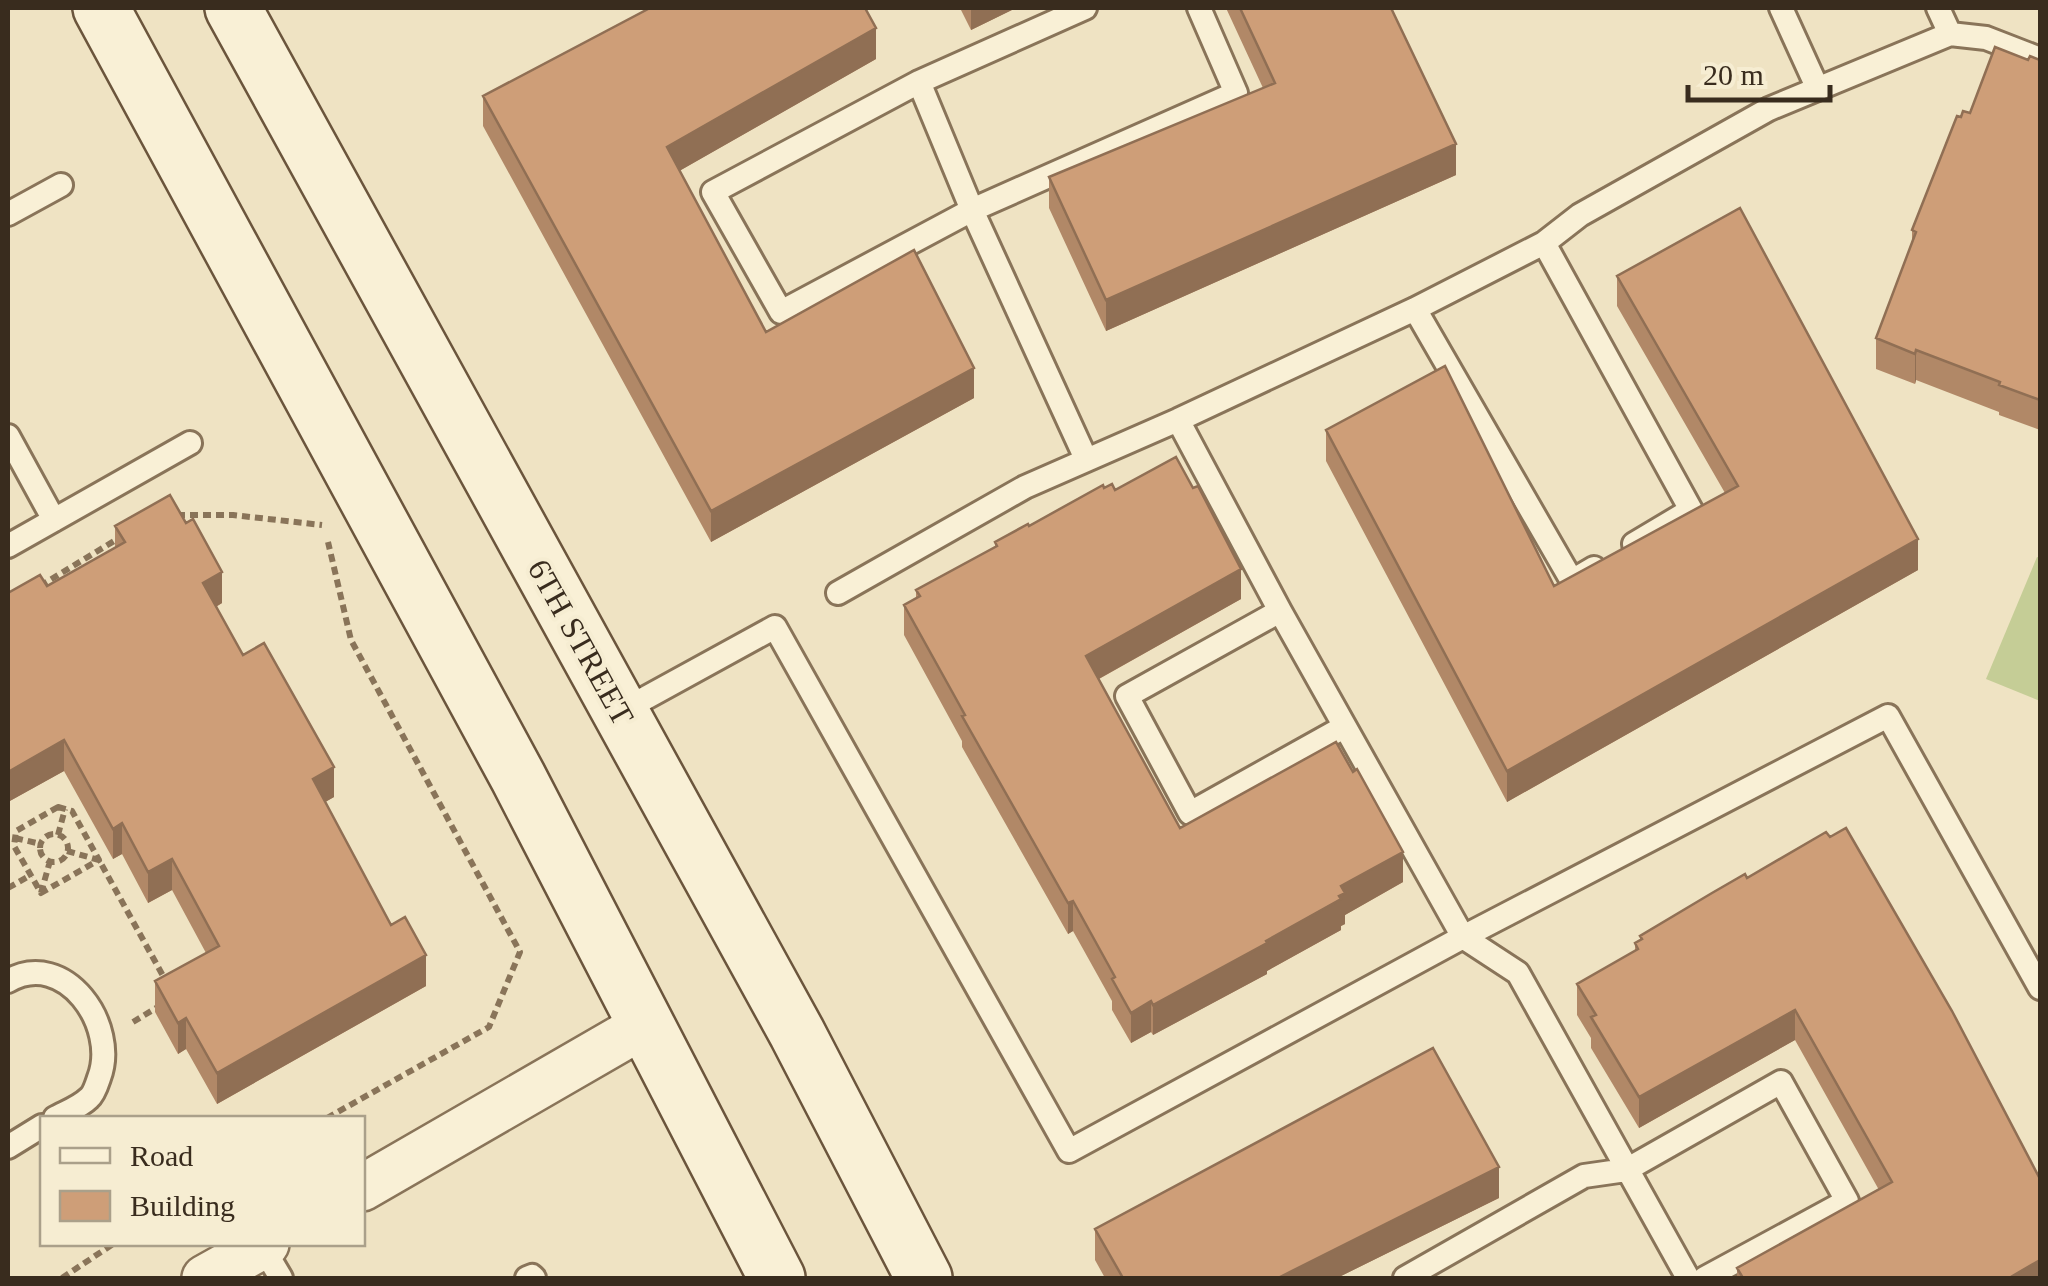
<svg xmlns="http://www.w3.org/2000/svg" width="2048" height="1286" viewBox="0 0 2048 1286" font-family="Georgia,serif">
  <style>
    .green { fill: #c5cd96 }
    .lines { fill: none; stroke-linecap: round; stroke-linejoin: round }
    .lane-casing { stroke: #897459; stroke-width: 28 }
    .street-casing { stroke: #897459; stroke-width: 50 }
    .secondary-casing { stroke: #6b553c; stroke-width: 60 }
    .path { stroke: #897459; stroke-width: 6; stroke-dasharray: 8 5; stroke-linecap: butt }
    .lane { stroke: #f9f0d6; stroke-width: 22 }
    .street { stroke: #f9f0d6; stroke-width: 45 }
    .secondary { stroke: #f9f0d6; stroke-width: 55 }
    .wall { fill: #b18867 }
    .shaded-wall { fill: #906f54 }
    .building { fill: #ce9e78; stroke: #906f54; stroke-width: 2.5 }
    .labels { text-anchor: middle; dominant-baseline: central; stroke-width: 8; stroke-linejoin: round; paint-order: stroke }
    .street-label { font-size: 32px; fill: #392c1e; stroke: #f6edd2 }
  </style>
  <rect width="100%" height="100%" fill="#efe3c3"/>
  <!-- green -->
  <path class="green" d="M2037 557 2040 558V701L1986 679Z"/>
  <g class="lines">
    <defs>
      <path id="lane" d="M1085 8 919 82 713 192 781 312 972 210 1236 93 1199 8
        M1781 8 1817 87
        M1938 8 1950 34
        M919 82 972 210 1086 459
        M8 214 61 185
        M1544 243 1691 510 1634 544
        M1415 309 1572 581 1594 568
        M1178 420 1280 611 1463 937 1518 973 1688 1278
        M8 436 54 520
        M8 546 190 443
        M838 593 1025 487 1178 420 1415 309 1544 243 1580 215 1769 109 1950 34 1986 38 2040 59
        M1280 611 1127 696 1190 813 1344 727
        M620 712 775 627 1069 1151 1463 937 1888 716 2040 988
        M8 981C65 948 119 1026 99 1078 97 1084 94 1094 89 1098 80 1107 66 1112 55 1118
        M8 1147 42 1126
        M262 1246 281 1278
        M527 1278 532 1276 534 1278
        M1405 1278 1584 1176 1626 1170 1781 1082 1847 1201 1705 1278"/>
      <path id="street" d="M362 1188 646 1024
        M205 1278 266 1244"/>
      <path id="secondary" d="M101 8 518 777 777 1278
        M233 8 797 1033 924 1278"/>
    </defs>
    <!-- lane casing -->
    <use href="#lane" class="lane-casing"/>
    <!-- street casing -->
    <use href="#street" class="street-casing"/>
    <!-- secondary casing -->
    <use href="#secondary" class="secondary-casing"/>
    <!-- path -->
    <path class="path" d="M177 515H233L322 525
      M40 586 119 538
      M58 807 72 811 99 860 41 893 14 846 16 831Z
      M40 848a14 14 0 1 1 28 0a14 14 0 1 1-28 0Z
      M58 835 65 809
      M15 838 41 844
      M67 851 99 860 167 983
      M8 888 31 875
      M41 893 50 861
      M133 1022 161 1005
      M327 1118 489 1027 520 952 351 640 328 542
      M62 1278 113 1244"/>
    <!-- lane -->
    <use href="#lane" class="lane"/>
    <!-- street -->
    <use href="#street" class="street"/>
    <!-- secondary -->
    <use href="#secondary" class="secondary"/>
  </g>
  <!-- wall -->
  <path class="wall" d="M960 8H1016L971 30Z
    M1226 8H1391L1456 175 1106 331 1049 208V177L1263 88Z
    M876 59 679 171 766 332 974 398 711 542 483 126V96Z
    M2028 60H2040V430L1999 415V412L1916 380 1915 384 1876 369V338L1912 242V230L1961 117 1970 113Z
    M1617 276 1918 570 1507 802 1326 461V430L1554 586 1725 493 1617 306Z
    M1104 488 1115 490 1241 599 1099 679 1180 828 1403 882 1345 915V924L1341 926V930L1267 971V974L1153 1035 1151 1032 1131 1043 1112 1010V1001L1073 931 1068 934 962 747V741L904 635V605L916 598V590L995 547V542Z
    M115 526 222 603 216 607 243 655 334 797 325 802 391 925 426 986 217 1104 186 1049 178 1054 155 1012V981L206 953 172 890 148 903 122 854 113 859 64 771 8 802V593L47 586 115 548Z
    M1712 893 2040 1278H1737V1268L1879 1190 1795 1040 1639 1128 1591 1048V1038L1577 1015V984L1635 951V943L1640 940V936Z
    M1499 1198 1337 1278H1105L1095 1260V1229Z"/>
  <!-- shaded-wall -->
  <path class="shaded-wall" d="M971 8H1016L971 30Z
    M876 28V59L667 178V147Z
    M1456 144V175L1106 331V300Z
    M1916 350V380L1915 384V354Z
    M974 368V398L711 542V511Z
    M1918 539V570L1507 802V771Z
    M1241 569V599L1086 686V656Z
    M222 572V603L203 614V583Z
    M64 740V771L8 802V772Z
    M334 767V797L313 809V779Z
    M122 823V854L113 859V829Z
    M1403 852V882L1345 915V924L1341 926V930L1267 971V974L1153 1035V1005L1266 941 1341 886Z
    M172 859V890L148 903V872Z
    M1073 901V931L1068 934V903Z
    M426 955V986L217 1104V1073Z
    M1151 1001V1032L1131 1043V1013Z
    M1795 1010V1040L1639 1128V1097Z
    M186 1018V1049L178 1054V1023Z
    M1499 1167V1198L1337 1278H1280V1277Z
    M2040 1260V1278H2009Z"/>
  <!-- building -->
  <path class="building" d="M650 8H865L876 28 667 147 766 332 914 250 974 368 711 511 483 96Z
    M1240 8H1391L1456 144 1106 300 1049 177 1275 83Z
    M1995 47 2028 60 2030 56 2040 60V400L1999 385 2000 382 1916 350 1915 354 1876 338 1916 232 1912 230 1957 116 1961 117 1963 111 1970 113Z
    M1740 208 1918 539 1507 771 1326 430 1445 366 1554 586 1738 486 1617 276Z
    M1176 457 1193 488 1198 486 1241 569 1086 656 1180 828 1336 742 1353 772 1357 769 1403 852 1341 886 1345 893 1339 896 1341 899 1266 941 1267 943 1153 1005 1151 1001 1131 1013 1112 979 1115 977 1073 901 1068 903 962 716 965 715 904 605 920 596 916 590 997 546 995 542 1028 524 1029 526 1103 485 1104 488 1112 484 1115 490Z
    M170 495 186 523 193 519 222 572 203 583 243 655 264 643 334 767 313 779 391 925 405 917 426 955 217 1073 186 1018 178 1023 155 981 219 946 172 859 148 872 122 823 113 829 64 740 8 772V593L40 575 47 586 125 542 115 526Z
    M1846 828 1952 1011 2040 1179V1260L2009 1278H1743L1737 1268 1892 1182 1795 1010 1639 1097 1591 1017 1596 1015 1577 984 1638 949 1635 943 1642 939 1640 936 1712 893 1745 874 1747 878 1826 832 1830 837Z
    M1433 1048 1499 1167 1280 1277 1281 1278H1123L1095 1229Z"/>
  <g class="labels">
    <!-- street labels -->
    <g class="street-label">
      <text transform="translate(581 642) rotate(61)">6TH STREET</text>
    </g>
  </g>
  <!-- border -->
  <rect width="2048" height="1286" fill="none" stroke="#392c1e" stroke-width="20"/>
  <!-- legend -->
  <rect x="40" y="1116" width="325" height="130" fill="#f6edd2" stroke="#aaa08a" stroke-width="2.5"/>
  <rect x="60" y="1148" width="50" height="15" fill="#f9f0d6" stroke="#aaa08a" stroke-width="2.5"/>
  <text x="130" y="1166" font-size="30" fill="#392c1e">Road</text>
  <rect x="60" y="1191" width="50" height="30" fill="#ce9e78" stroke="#aaa08a" stroke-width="2.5"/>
  <text x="130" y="1216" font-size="30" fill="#392c1e">Building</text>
  <!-- scale -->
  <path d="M1688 85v15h142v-15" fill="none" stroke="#392c1e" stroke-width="5"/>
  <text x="1703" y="85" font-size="30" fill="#392c1e" stroke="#f6edd2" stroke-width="8" paint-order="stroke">20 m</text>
</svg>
